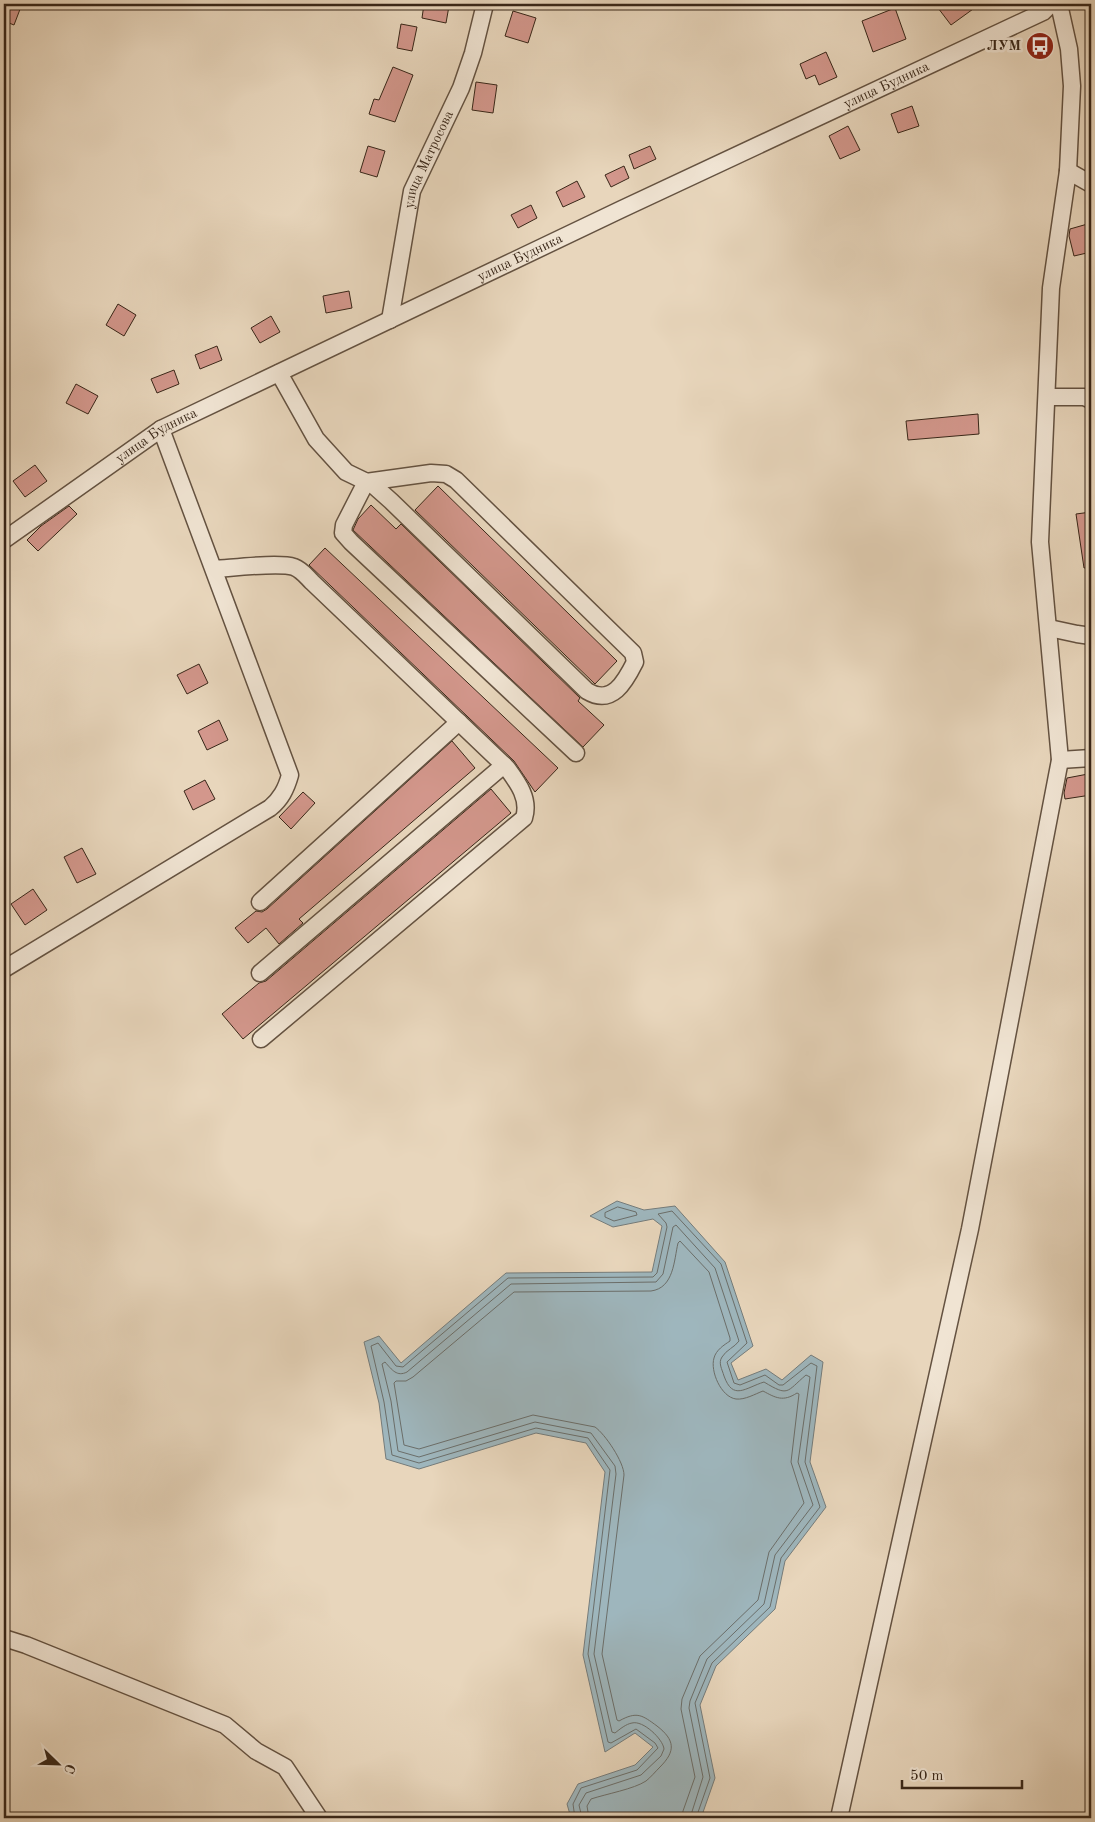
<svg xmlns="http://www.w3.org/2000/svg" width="1095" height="1822" viewBox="0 0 1095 1822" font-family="'Old Standard TT',serif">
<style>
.water{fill:#9eb6bd;stroke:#757c7b}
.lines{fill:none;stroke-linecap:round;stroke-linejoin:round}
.shore{stroke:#6b6e6a;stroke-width:1}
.building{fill:#d3978c;stroke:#382618}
.minor-casing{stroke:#645241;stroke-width:19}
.minor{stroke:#f0e4d3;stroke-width:16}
.labels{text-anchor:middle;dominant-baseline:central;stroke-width:5;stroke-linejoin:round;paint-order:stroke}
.poi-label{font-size:14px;font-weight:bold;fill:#382618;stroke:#f0e4d3;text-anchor:end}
.street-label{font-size:14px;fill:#382618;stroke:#f0e4d3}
</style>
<rect width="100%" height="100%" fill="#e8d6bc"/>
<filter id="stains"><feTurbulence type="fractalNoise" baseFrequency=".004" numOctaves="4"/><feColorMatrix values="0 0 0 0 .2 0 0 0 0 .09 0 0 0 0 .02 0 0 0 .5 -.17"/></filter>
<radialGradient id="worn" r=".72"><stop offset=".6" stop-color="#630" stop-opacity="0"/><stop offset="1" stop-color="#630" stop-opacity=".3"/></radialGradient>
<path class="water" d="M617,1201l27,9 31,-4 50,56 28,84 -22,17 7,17 28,-11 16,11 29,-25 12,7 -13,100 16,45 -41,54 -10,48 -59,57 -16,39 15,73 -14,40h-130l-4,-14 11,-20 57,-19 18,-18 -18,-14 -30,19 -22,-97 22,-183 -19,-29 -50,-10 -117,36 -33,-10 -7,-56 -15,-61 15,-6 22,27 105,-90 146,-1 10,-46 -9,-7 -40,8 -23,-11z"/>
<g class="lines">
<g class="shore">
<path d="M618,1207l18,5 1,3 -23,6 -9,-4v-4z"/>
<path d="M575,1818l-2,-14 8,-16 56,-18 21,-22 -3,-5 -19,-14 -25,14 -3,-1 -20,-88 22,-184 -22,-32 -52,-10 -117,35 -27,-8 -8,-53 -13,-56 7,-3 18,23 7,1 105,-89 145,-1 4,-4 10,-46 -1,-4 -8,-9 14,-3 49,53 26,79 -20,19 7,21 6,2 25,-10 14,10h4l28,-22 6,3 -12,96 15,45 -39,51 -11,49 -58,56 -17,40 15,75 -14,40"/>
<path d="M582,1818l-3,-13 7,-12 55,-18 20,-19 3,-7c-1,-10 -21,-29 -32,-26 -6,1 -12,6 -17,10l-3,-1 -18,-78 22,-180 -1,-8 -24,-33 -56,-11 -116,35 -21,-6 -7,-50 -9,-37 3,-2c7,8 12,15 22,10l104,-88 145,-2 7,-8 10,-47 3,-2 39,43 24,73c-4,6 -13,9 -17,16 -4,6 0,12 2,19 9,25 21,12 40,6 25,15 22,10 42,-7l4,2 -12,85 15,43 -38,50 -11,49 -57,55 -17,42 -1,7 14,69 -13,41"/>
<path d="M589,1818l-2,-12 4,-7c15,-5 43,-10 55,-18 5,-4 9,-9 14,-14 16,-16 15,-27 -3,-41 -15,-11 -20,-15 -38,-5l-2,-1 -15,-66 22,-179c0,-13 -19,-41 -29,-48l-62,-12 -114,34 -15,-4 -10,-62 2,-2h10l7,-4 101,-85 137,-1c23,-3 23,-31 27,-48l2,-2 29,31 21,66v3c-6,4 -14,9 -16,17 -4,13 7,39 22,41 9,1 19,-5 27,-8 13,7 20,11 34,2l2,1 -8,68 13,41 -35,49 -11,48 -58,56 -18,43 -1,10 14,68 -12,34 -1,7"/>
</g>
</g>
<g class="building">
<path d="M4,4h18l-8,21 -10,-4z"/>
<path d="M424,4l25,2 -3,17 -24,-5z"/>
<path d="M935,4h45l-29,21z"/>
<path d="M895,8l11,31 -33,13 -11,-31z"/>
<path d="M513,11l23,7 -8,25 -23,-7z"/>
<path d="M401,24l16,3 -5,24 -15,-3z"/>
<path d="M826,52l11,25 -18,8 -4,-10 -9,4 -6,-15z"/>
<path d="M393,67l20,8 -18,47 -26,-8 5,-15 5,1z"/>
<path d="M476,82l21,3 -4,28 -21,-3z"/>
<path d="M912,106l7,20 -21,7 -7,-19z"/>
<path d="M848,126l12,24 -20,9 -11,-23z"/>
<path d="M368,146l17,5 -8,26 -17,-5z"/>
<path d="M650,146l6,13 -22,10 -5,-14z"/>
<path d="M624,166l5,12 -18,9 -6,-12z"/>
<path d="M577,181l8,16 -22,10 -7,-15z"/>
<path d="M531,205l6,13 -19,10 -7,-13z"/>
<path d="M1091,223v29l-17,4 -5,-20 1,-7z"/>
<path d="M349,291l3,17 -26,5 -3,-17z"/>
<path d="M118,304l18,11 -12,21 -18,-11z"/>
<path d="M271,316l9,16 -20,11 -9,-15z"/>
<path d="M217,346l5,14 -22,9 -5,-14z"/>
<path d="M174,370l5,14 -22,9 -6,-14z"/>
<path d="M76,384l22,12 -10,18 -22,-11z"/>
<path d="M978,414l1,20 -71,6 -2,-19z"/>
<path d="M35,465l12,16 -22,16 -12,-16z"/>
<path d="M438,486l179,175 -22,23 -180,-174z"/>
<path d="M371,505l25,24 5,-5 179,174 -2,3 26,24 -21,22 -230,-217 5,-11z"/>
<path d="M69,506l8,8 -39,37 -11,-11 14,-14z"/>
<path d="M1091,512v55l-7,1 -8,-54z"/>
<path d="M325,548l233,220 -23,24 -21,-31 -205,-196z"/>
<path d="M199,664l9,19 -21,11 -10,-19z"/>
<path d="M219,720l9,20 -21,10 -9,-19z"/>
<path d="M452,741l23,27 -176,151 4,4 -24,21 -13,-16 -18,15 -13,-15 21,-17 6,1 5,-3z"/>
<path d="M1088,774l3,21 -26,4 -1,-6 3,-15z"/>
<path d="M205,780l10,19 -22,11 -9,-19z"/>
<path d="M491,789l20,24 -268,226 -21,-25 37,-31 7,-2z"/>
<path d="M303,792l12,11 -24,26 -12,-12z"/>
<path d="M82,848l14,26 -19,9 -13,-26z"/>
<path d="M33,889l14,21 -22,15 -14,-21z"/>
</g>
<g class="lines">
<defs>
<g id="minor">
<path d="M1068,171l23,13"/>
<path id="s1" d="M390,320l22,-129 49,-103 12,-35 12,-49"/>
<path d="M279,373l37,66 30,33 27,13 18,16 196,190c25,15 38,-9 48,-29l-2,-9 -177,-173 -10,-6 -15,-1 -65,9 -22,43 -1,8 8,9 225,211"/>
<path d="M1047,397h37l7,3"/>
<path id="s2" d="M4,540l157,-111 461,-220 421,-197 8,-8"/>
<path d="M214,569c18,-1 65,-7 80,-2 8,3 12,9 18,15l195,186c11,15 23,31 17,50l-263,221"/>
<path d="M1049,628l28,6 14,2"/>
<path d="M1060,760l31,-2"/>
<path d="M260,902l199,-180"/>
<path d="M4,969l266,-161c11,-9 16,-19 20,-33l-129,-346"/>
<path d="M260,973l244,-208"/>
<path d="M4,1638l22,7 199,80 31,26 29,16 34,51"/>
<path d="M839,1818l131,-589 90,-469 -20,-218 11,-254 17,-117 4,-85 -3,-37 -10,-45"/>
</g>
</defs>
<use href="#minor" class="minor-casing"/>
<use href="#minor" class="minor"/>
</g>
<defs>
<symbol id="bus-disc" viewBox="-11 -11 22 22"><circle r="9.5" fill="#8f2418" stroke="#f0e4d3"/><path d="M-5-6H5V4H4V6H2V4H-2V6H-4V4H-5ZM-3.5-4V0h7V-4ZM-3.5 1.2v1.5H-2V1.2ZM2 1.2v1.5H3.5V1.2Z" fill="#fff"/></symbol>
</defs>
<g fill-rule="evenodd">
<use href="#bus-disc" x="1024" y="30" width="32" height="32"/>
</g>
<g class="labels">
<g class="poi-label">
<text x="1021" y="46">ЛУМ</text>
</g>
<g class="street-label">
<text stroke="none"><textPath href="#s2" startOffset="995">улица Будника</textPath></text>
<text stroke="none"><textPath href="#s1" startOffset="166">улица Матросова</textPath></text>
<text stroke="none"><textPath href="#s2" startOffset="590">улица Будника</textPath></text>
<text stroke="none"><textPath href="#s2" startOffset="185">улица Будника</textPath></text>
</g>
</g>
<rect width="1095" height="1822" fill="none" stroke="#e8d6bc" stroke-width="20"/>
<rect x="5" y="5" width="1085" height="1812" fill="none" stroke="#382618" stroke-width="2.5"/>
<rect x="10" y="10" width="1075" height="1802" fill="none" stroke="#382618"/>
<g transform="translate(58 1764) rotate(113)" stroke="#f0e4d3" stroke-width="4" paint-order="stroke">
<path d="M0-4L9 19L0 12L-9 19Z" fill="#382618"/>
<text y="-8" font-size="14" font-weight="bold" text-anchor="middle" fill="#382618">С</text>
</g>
<path d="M902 1780v8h120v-8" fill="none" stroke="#382618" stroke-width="2.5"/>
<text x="910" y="1780" font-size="15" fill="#382618" stroke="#f0e4d3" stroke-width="4" paint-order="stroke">50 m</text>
<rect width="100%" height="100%" filter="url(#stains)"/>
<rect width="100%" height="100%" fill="url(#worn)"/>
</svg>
